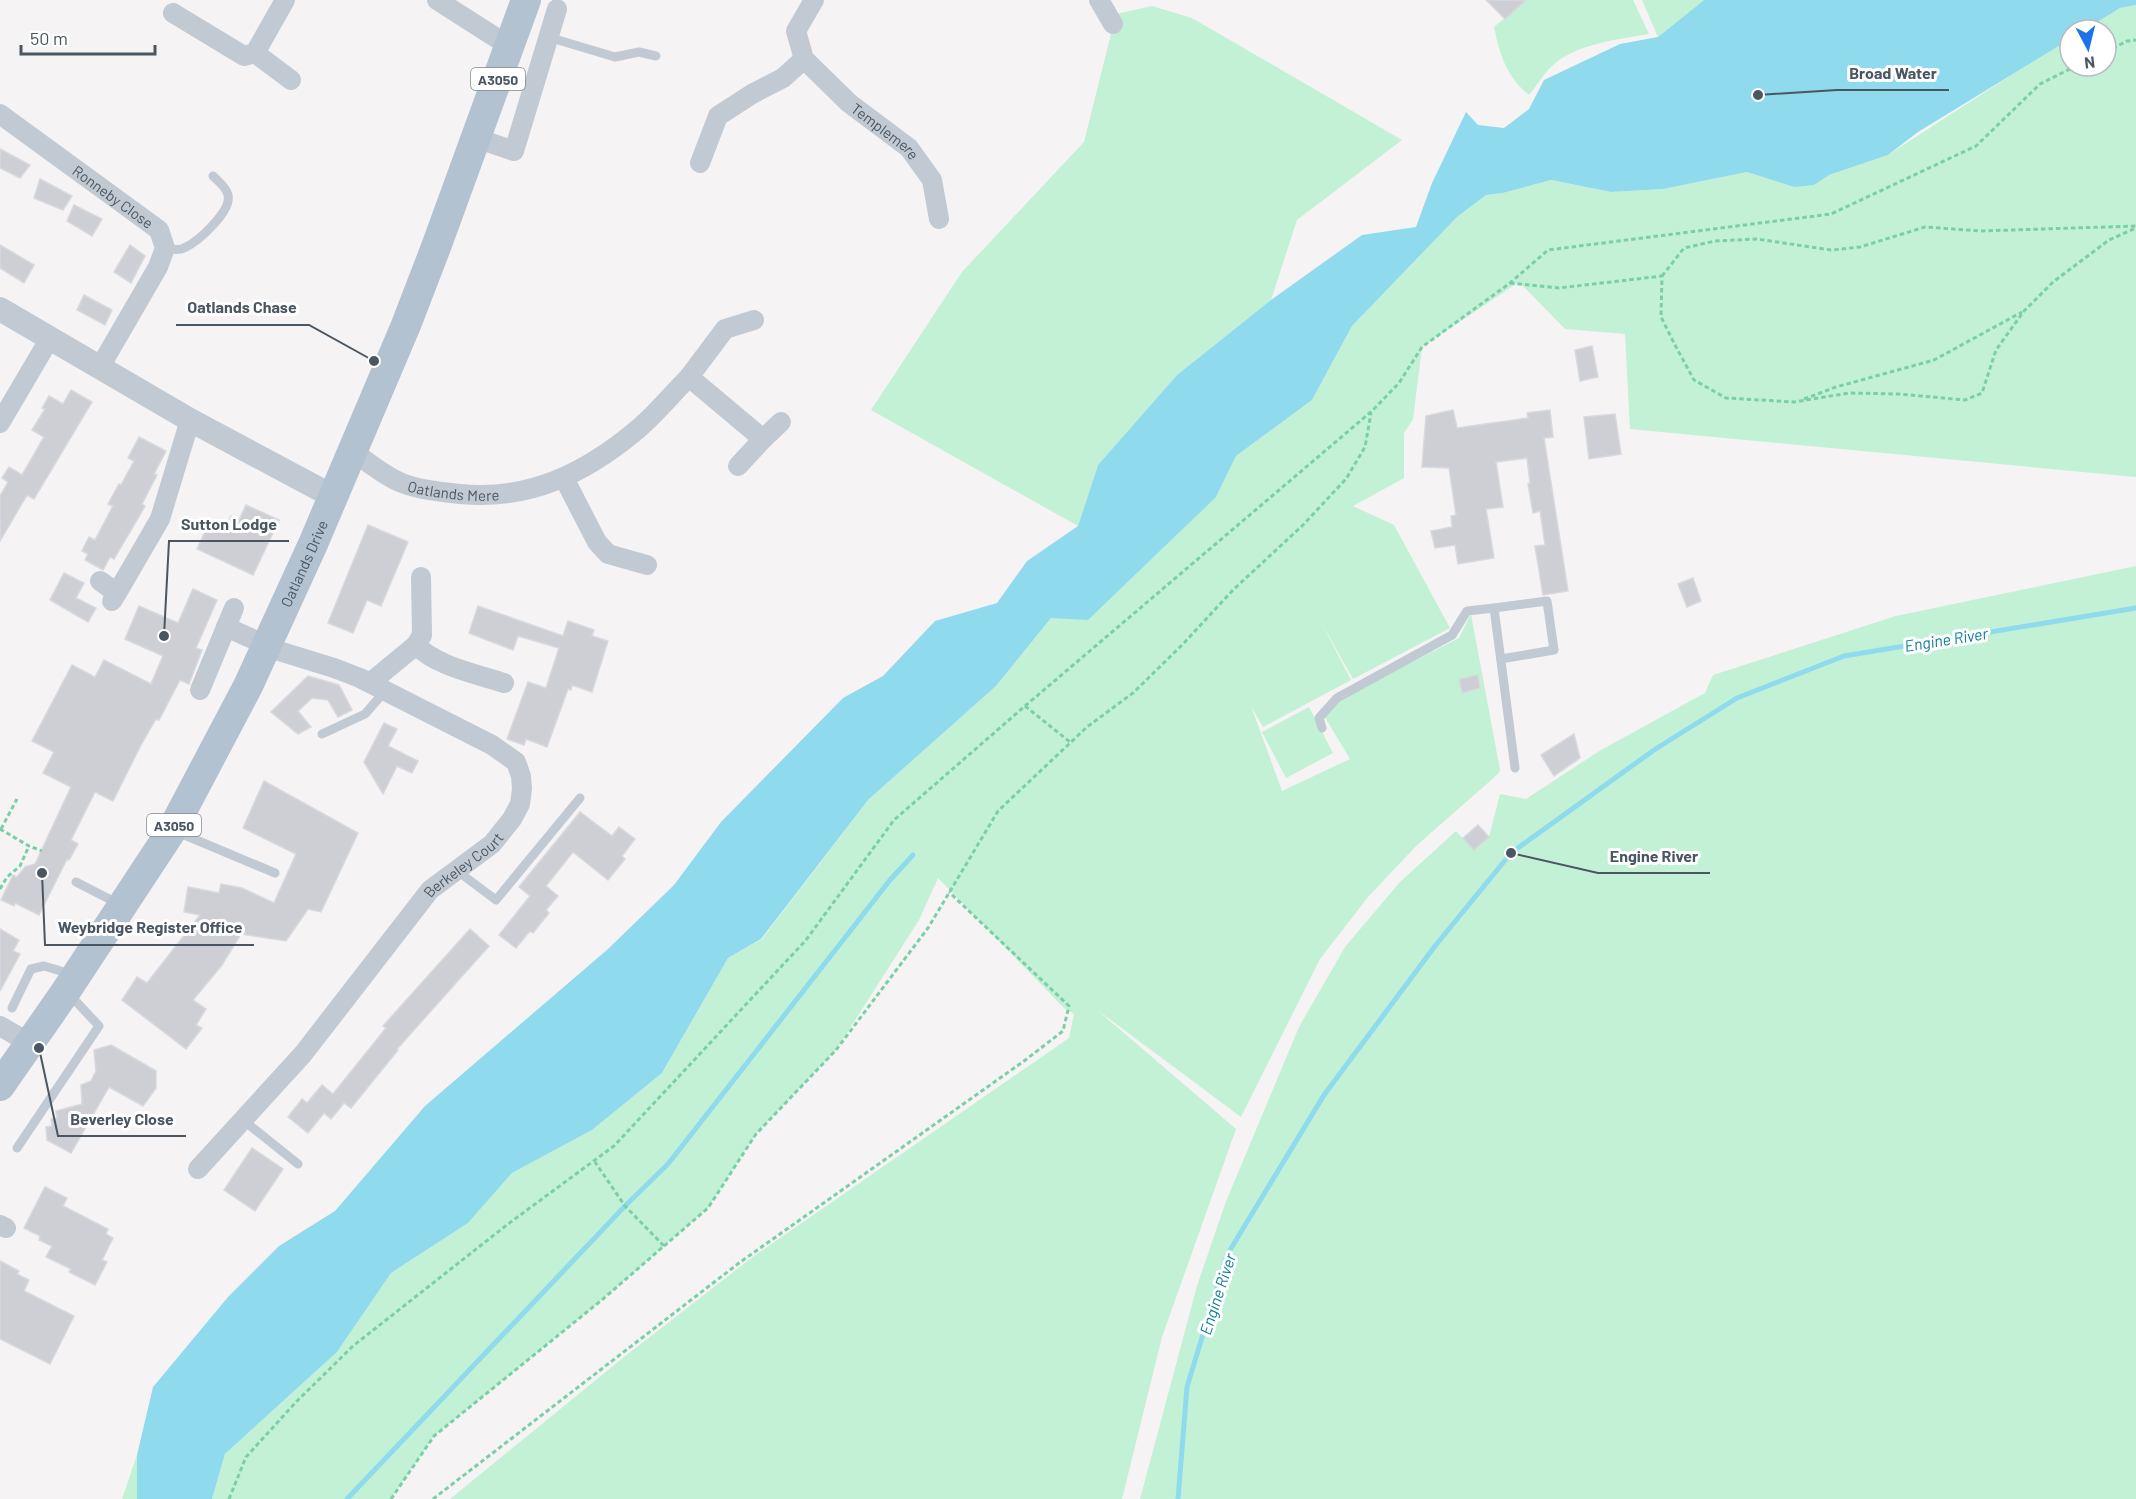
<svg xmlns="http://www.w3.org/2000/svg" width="2136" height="1499" viewBox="0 0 2136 1499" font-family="Barlow,sans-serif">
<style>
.green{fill:#c3f1d5}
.water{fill:#90daee}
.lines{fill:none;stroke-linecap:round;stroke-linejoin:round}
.stream{stroke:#90daee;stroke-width:5}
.building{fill:#cdcfd5;stroke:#d7d9de;stroke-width:1.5}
.path{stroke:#7ad0a6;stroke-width:3;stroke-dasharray:4.5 3;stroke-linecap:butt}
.service{stroke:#c1cad2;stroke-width:9}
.minor{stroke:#c1cad2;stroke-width:20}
.tertiary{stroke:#c1cad2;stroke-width:24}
.primary{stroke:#b3c2d1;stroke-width:30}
.labels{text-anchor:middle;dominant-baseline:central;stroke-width:6;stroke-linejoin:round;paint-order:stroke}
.shield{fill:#fff;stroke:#808990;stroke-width:1.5}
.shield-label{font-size:14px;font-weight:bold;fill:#4a5661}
.street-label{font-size:15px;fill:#4a5661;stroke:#fff}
.water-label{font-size:16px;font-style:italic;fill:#0c7c9b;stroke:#fff}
.leader{fill:none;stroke:#4a5661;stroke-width:2}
.callout-dot{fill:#4a5661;stroke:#fff;stroke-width:2}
.callout-label{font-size:16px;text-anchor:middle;font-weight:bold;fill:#4a5661;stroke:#fff;stroke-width:6;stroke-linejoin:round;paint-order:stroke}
</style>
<rect width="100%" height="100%" fill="#f5f3f3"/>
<g class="green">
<path d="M1526,0h107l16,34c-30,5 -74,10 -97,32 -9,8 -15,20 -23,29 -23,-19 -29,-40 -35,-68z"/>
<path d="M1642,0h62l-46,37z"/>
<path d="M2136,5v472l-506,-48 -5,-95 -60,-5 -46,-47 -97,65 -9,72 -9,14v45l-51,28 41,19 56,103 -97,51 -32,-57 30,58 -88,47 -12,-21 31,85 68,-32 -30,-50 139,-71 12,-24 29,156 -2,4 -82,72 -48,51 -48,62 -79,158 -145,-108 140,120 -74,208 -40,162h-672l174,-142 130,-101 315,-218 5,-24 -10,-6 -126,-130 -19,42 -83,130 -80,84 -48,74 -105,91 -169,137 -43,63h-179l13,-45 112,-102 54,-79 77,-50 44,-50 80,-43 70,-57 66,-115 34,-19 106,-139 128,-114 55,-68 165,-121 20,-41 76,-56 40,-74 105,-109 29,-22 17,-2 48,-13 60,12 52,-3 84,-17 47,15 94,-32 182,-118v29h36v-36h-24l38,-22z"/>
<path d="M1152,6l40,12 210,122 -105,80 -26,80 -94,75 -79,90 -20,61 -207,-116 91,-138 122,-130 32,-128z"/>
<path d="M2136,566v933h-996l57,-213 28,-82 74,-177 46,-80 55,-65 56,-51 18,19 15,-13 11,-43 26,5 75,-49 104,-57 8,-18 183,-59z"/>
<path d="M1309,707l24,46 -47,25 -24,-46z"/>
<path d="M137,1455v44h-15z"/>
</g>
<path class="water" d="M1704,0h432v5l-16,3 -36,22h-14v9l-152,93 -30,23 -59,20 -15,10 -20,2 -47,-15 -84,17 -52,3 -60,-12 -48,13 -17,2 -29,22 -105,109 -40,74 -76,56 -20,41 -128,123 -37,-2 -55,68 -128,114 -107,139 -33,19 -66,115 -70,57 -80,43 -44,50 -77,50 -54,79 -112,102 -13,45h-75v-44l16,-68 75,-90 51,-51 56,-35 90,-105 183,-157 66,-64 47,-63 122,-124 40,-22 52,-55 62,-18 30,-42 51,-35 20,-61 79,-90 94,-75 91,-65 54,-8 16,-44 34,-71 12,13 26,3 25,-19 15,-29 76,-36 38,-7z"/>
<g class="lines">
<g class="stream">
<path d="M347,1499l278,-293 43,-42 222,-284 23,-25"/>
<path d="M1178,1499l9,-112 40,-132 97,-160 111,-149 76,-93 143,-103 83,-52 107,-42 292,-48"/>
</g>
</g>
<g class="building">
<path d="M1486,0h40l-21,19z"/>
<path d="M0,149l30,16 -10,13 -20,-10z"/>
<path d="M40,179l32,17 -9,14 -29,-12z"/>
<path d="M74,205l28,14 -10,17 -25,-15z"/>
<path d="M0,245l34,20 -10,18 -24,-15z"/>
<path d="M130,245l15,11 -14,27 -17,-11z"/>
<path d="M84,295l28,15 -7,15 -28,-15z"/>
<path d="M1592,346l6,31 -18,4 -5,-31z"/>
<path d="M71,390l21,12 -58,97 -7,-4 -27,46v-45l8,-14 -6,-4 7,-11 13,8 22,-38 -12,-7 13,-21 -3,-1 7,-12 14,8z"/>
<path d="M1453,410l4,18 71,-10 -1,-5 23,-3 3,27 -9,1 24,153 -25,4 -8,-49 10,-1 -5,-34 -7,2 -5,-29 2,-1 -3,-25 -31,4 7,45 -17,2 8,49 -36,6 -3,-19 -20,3 -4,-17 21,-4 -1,-11 5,-1 -7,-47 -27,-1 4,-51z"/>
<path d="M1615,414l6,40 -32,5 -5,-42z"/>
<path d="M139,437l27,14 -12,23 3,1 -15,29 3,2 -5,9 -26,44 -4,-2 -7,13 -18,-10 3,-6 -6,-3 7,-14 6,3 18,-34 -5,-2 11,-20 2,1 13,-24 -6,-3z"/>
<path d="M246,505l33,15 -26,55 -56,-26 12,-26 16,7 6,-14 8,4z"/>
<path d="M368,525l40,17 -27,64 -14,-6 -14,33 -25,-10z"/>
<path d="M64,573l20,10 -8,15 20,10 -8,14 -38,-22z"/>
<path d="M1693,578l8,23 -14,6 -9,-23z"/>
<path d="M193,589l24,11 -21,48 6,2 -13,34 -9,-4 -21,40 -3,-1 -14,24 -29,58 -18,-9 -24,48 7,4 -9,16 -2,-1 -28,56 -24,-12 -1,3 -13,-6 12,-25 4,2 8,-10 10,-3 36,-77 -28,-14 11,-21 -22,-11 40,-76 23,12 9,-17 47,24 12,-28 -38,-17 14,-33 39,17z"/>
<path d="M478,606l85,30 5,-15 26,9 -2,6 16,5 -16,51 -20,-7 -1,5 -3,-1 -21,58 -21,-8 -2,6 -17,-6 21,-57 18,6 13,-40 -41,-12 -5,14 -44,-17z"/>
<path d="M1478,675l2,13 -18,5 -3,-14z"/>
<path d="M308,676l31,9 13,25 -14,7 -10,-17 -16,-2 -14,13 13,16 -13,7 -27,-22z"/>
<path d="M384,723l13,6 -9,17 30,15 -6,12 -15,-7 -14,28 -19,-32z"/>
<path d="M1574,734l6,24 -26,18 -13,-21z"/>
<path d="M264,781l94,52 -37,79 -13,-3 -22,32 -45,-7 -19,31 -29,35 13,9 -10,16 6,3 -16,21 -64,-49 15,-23 10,6 53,-68 -16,-3 4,-25 31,6 2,-9 21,4 32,15 22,-49 -53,-26z"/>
<path d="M580,812l32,24 7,-9 16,12 -13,17 3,3 -17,21 -35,-28 -27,34 12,10 -12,14 3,3 -16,20 -3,-2 -14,17 -17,-13 31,-39 -11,-9z"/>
<path d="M1478,825l11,12 -15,13 -11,-12z"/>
<path d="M0,929l19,11 -6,11 7,3 -20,37z"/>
<path d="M470,929l19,17 -92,103 1,1 -47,58 -7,-5 -13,16 -7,-6 -16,20 -20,-16 14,-18 5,4 15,-18 11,9 53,-66 -3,-2z"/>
<path d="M111,1045l45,26v17l-13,18 -34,-19 -38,66 -24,-13 -1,-13 6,-1 -1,-7 6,-1 -1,-7 26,-7 -1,-19 10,-4 5,-10 -2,-21z"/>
<path d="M252,1148l31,21 -28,42 -31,-21z"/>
<path d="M45,1187l22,11 -4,8 45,23 -2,5 7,4 -11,22 5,2 -12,23 -26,-13 2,-3 -25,-12 6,-11 -13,-6 1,-4 -16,-8z"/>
<path d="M0,1261l19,10 -2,3 12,6 -5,11 50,25 -24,48 -50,-25z"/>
</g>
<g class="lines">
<g class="path">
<path d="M2106,52l21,-11 9,-1"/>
<path d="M1662,276l22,-28 31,-7 42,-2 74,11 29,-3 65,-20 56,4 155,-5"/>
<path d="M1510,283l49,5 103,-12 -1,41 14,28 19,35 32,18 68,4 55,-9 50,1 66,6 17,-7 14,-43 28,-39 29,-29 56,-42 27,-12"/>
<path d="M1804,399l32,-12 98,-27 88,-48"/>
<path d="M1025,706l45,36"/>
<path d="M0,829l29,17 13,5"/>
<path d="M1,829l16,-30"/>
<path d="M0,889l7,-12 13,-11 9,-20"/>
<path d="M664,1246l44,-38 48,-74 80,-84 92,-122 70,-117 89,-84 46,-34 49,-48 51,-55 70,-65 43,-46 19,-32 6,-34"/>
<path d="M229,1499l17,-42 50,-55 57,-56 155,-122 106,-78 192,-206 88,-120 131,-114 347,-295 27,-28 23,-36 88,-64 38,-33 283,-36 145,-68 64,-62 36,-18"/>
<path d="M391,1499l43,-63 169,-137 61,-53 -39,-40 -30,-44"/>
<path d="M433,1499l306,-236 285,-202 39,-30 6,-25 -120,-114"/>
</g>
<g class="service">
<path d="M548,37l67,20 24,-5 17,4"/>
<path d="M165,248c6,1 13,3 19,0 14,-6 48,-37 44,-53 -1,-7 -10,-14 -15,-19"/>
<path d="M1494,608l53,-7 7,49 -53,9"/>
<path d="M1322,728l-3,-10 18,-20 115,-63 15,-24 27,-3 21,160"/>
<path d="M322,734l43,-20 20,-23"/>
<path d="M175,831l100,42"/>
<path d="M456,870l40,30 84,-102"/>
<path d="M76,882l43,22"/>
<path d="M12,1008l19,-39 13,-3 27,8"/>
<path d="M243,1120l55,44"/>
<path d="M17,1148l82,-122 -29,-31"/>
</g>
<g class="minor">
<path d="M437,0l61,39 12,5"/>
<path id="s1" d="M814,0l-18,31 8,28 45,44 60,45 23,32 7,39"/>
<path d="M1099,0l14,24"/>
<path d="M173,13l71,43 11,-3 30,-53"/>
<path d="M255,53l36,27"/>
<path id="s2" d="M0,114l159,116 6,18 -7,19 -58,100"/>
<path d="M476,138l38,13 43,-142"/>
<path d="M700,163l18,-47 34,-22 31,-16 21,-19"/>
<path d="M689,377l36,-48 29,-9"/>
<path d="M0,423l50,-85"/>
<path id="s3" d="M352,451c15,10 32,25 50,32 18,7 39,9 58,11 69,7 126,-21 178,-65 18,-15 34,-35 51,-52l74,62 18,-17"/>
<path d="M738,466l25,-27"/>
<path d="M564,478l33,64 11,12 39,11"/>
<path d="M100,581l17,12 -5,8"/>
<path d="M117,593l43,-74 30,-99"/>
<path d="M416,645c20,21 61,29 88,38"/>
<path d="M370,683l46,-38 6,-10 -1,-58"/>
<path d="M200,690l34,-82"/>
<path d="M0,1026l29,17"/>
<path id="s4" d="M198,1169l105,-115 127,-164 62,-46 20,-25 8,-15 2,-15 -1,-13 -5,-14 -24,-17 -132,-67 -26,-10 -55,-17 -53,-24"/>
<path d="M0,1225l6,3"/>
</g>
<path class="tertiary" d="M0,309l190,111 142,76"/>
<path class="primary" id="s5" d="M0,1086l66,-95 106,-161 76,-144 65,-142 93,-219 30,-78 90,-247"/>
</g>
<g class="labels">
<g class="shield">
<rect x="471" y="68" width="54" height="22" rx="4.5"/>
<rect x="147" y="814" width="54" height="22" rx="4.5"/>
</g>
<g class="shield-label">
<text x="498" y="79">A3050</text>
<text x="174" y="825">A3050</text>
</g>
<g class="street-label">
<text stroke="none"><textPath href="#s1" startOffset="174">Templemere</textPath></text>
<text stroke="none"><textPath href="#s2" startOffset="140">Ronneby Close</textPath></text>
<text stroke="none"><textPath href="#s3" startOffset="112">Oatlands Mere</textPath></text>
<text stroke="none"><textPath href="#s5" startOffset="606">Oatlands Drive</textPath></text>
<text stroke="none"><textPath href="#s4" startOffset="405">Berkeley Court</textPath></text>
</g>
<g class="water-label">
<text transform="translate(1946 639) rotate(-9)">Engine River</text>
<text transform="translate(1217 1294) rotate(-72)">Engine River</text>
</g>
</g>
<path class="leader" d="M1758 95L1837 90H1949M374 361L309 325H176M164 636L169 541H289M1511 853L1598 873H1710M42 873L45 945H254M39 1048L58 1136H186"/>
<g class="callout-dot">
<circle cx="1758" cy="95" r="6"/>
<circle cx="374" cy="361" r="6"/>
<circle cx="164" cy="636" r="6"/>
<circle cx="1511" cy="853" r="6"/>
<circle cx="42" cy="873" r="6"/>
<circle cx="39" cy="1048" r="6"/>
</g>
<g class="callout-label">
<text x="1893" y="79">Broad Water</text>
<text x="242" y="313">Oatlands Chase</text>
<text x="229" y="530">Sutton Lodge</text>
<text x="1654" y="862">Engine River</text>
<text x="150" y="933">Weybridge Register Office</text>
<text x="122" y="1125">Beverley Close</text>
</g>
<g transform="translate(2088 48) rotate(173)"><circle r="28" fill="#ffffff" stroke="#b7bbc0" stroke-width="1.5"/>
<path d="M0-4.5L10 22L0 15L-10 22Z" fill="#1a73e8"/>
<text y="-9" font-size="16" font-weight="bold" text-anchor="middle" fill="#4a5661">N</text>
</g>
<path d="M21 45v9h134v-9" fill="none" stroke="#4a5661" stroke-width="3"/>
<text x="30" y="45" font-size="18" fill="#4a5661" stroke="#ffffff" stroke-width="4.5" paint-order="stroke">50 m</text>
</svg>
